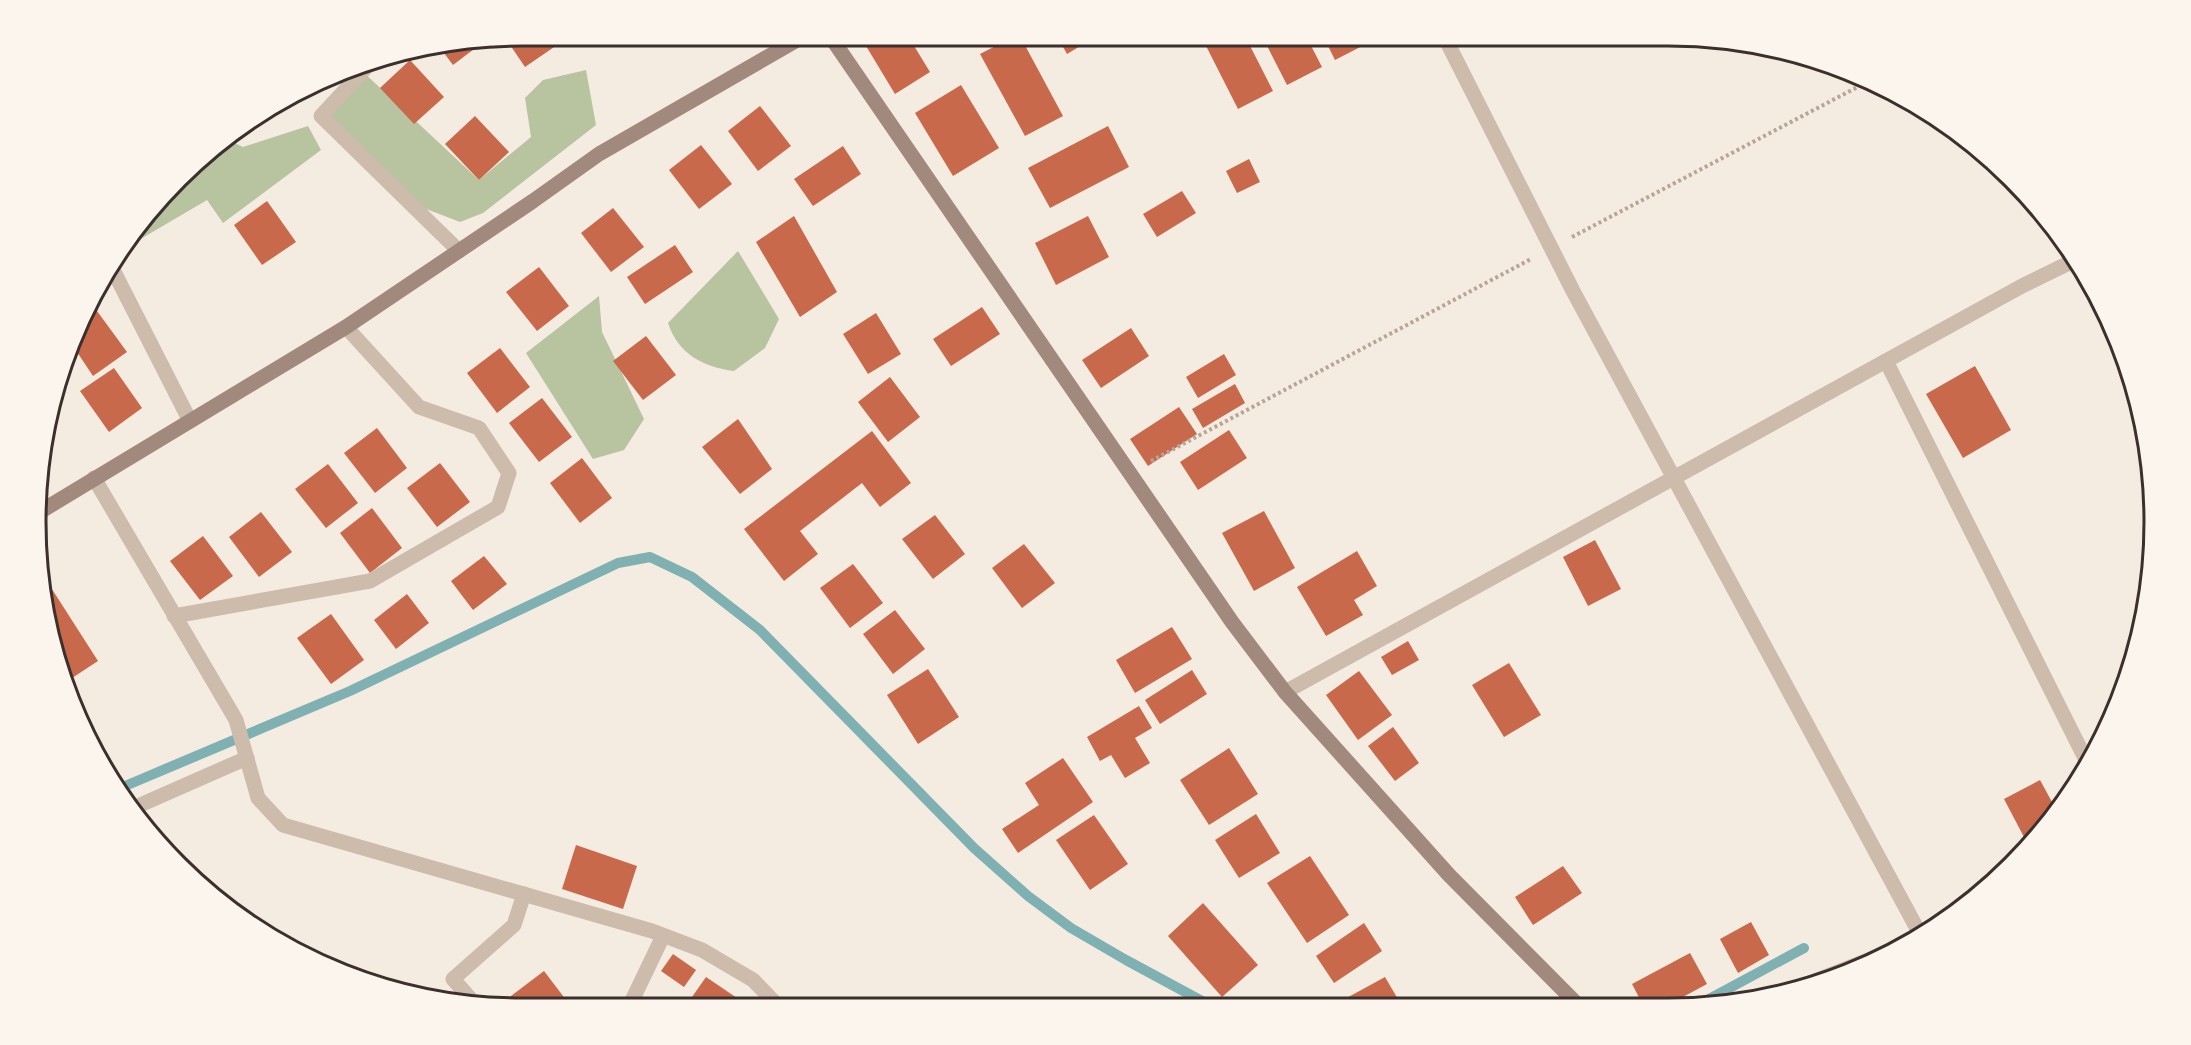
<svg xmlns="http://www.w3.org/2000/svg" width="2191" height="1045" viewBox="0 0 2191 1045" font-family="Montserrat,sans-serif">
<style>
.green{fill:#b8c4a0}
.lines{fill:none;stroke-linecap:round;stroke-linejoin:round}
.stream{stroke:#7fb0b2;stroke-width:10}
.building{fill:#c8694b}
.path{stroke:#b9a596;stroke-width:4;stroke-dasharray:3 3;stroke-linecap:butt}
.street{stroke:#cdbbac;stroke-width:15}
.secondary{stroke:#a18a7d;stroke-width:15}
.rim{fill:none;stroke:#3b302b;stroke-width:3}
</style>
<rect width="100%" height="100%" fill="#f4ebe1"/>
<g class="green">
<path d="M586,70l10,55 -113,88 -23,9 -52,-20 -87,-86 41,-45 117,109 52,-43 -6,-39 18,-18z"/>
<path d="M308,126l13,24 -98,73 -16,-23 -85,50 35,-48 67,-64 19,9z"/>
<path d="M738,251l41,68 -14,29 -31,23c-31,-4 -56,-17 -66,-48z"/>
<path d="M599,296l3,36 42,87 -20,31 -31,9 -67,-106z"/>
</g>
<g class="lines">
<g class="stream">
<path d="M118,789l232,-98 268,-128 32,-6 42,20 68,53 214,218 54,48 43,32 55,32 87,47"/>
<path d="M1698,1005l106,-57"/>
</g>
</g>
<g class="building">
<path d="M522,36h33l5,7 -35,24 -19,-28z"/>
<path d="M871,36h37l22,36 -35,22 -32,-53z"/>
<path d="M959,36h23l-18,10z"/>
<path d="M1015,36h5l43,80 -38,20 -45,-82z"/>
<path d="M1057,36h40l-30,18z"/>
<path d="M1201,36h44l28,55 -35,18z"/>
<path d="M1262,36h44l16,31 -35,18z"/>
<path d="M1323,36h44l3,6 -35,18z"/>
<path d="M478,43h4l-29,22 -12,-16z"/>
<path d="M410,60l34,37 -30,27 -34,-36z"/>
<path d="M961,85l38,63 -46,28 -38,-63z"/>
<path d="M760,106l31,40 -33,25 -30,-40z"/>
<path d="M475,116l34,36 -30,28 -34,-36z"/>
<path d="M1108,126l21,41 -79,41 -22,-40z"/>
<path d="M701,145l31,39 -33,25 -30,-39z"/>
<path d="M843,146l18,28 -48,32 -19,-27z"/>
<path d="M1249,159l11,23 -23,11 -11,-22z"/>
<path d="M1182,191l14,22 -39,24 -14,-23z"/>
<path d="M267,201l29,41 -34,23 -28,-40z"/>
<path d="M613,208l31,39 -33,25 -30,-39z"/>
<path d="M794,216l43,76 -37,25 -44,-75z"/>
<path d="M1088,216l21,41 -53,28 -21,-42z"/>
<path d="M675,245l18,27 -48,32 -18,-27z"/>
<path d="M539,267l30,39 -32,25 -31,-39z"/>
<path d="M982,307l18,27 -49,32 -18,-27z"/>
<path d="M97,311l30,41 -34,24 -18,-27 11,-29z"/>
<path d="M876,313l25,41 -33,20 -25,-40z"/>
<path d="M1131,328l18,28 -48,32 -19,-28z"/>
<path d="M646,336l30,39 -33,25 -30,-39z"/>
<path d="M500,348l30,39 -33,26 -30,-40z"/>
<path d="M1224,354l12,21 -38,23 -12,-21z"/>
<path d="M1975,366l36,64 -48,28 -37,-64z"/>
<path d="M114,368l28,40 -33,24 -29,-41z"/>
<path d="M890,377l30,40 -32,25 -30,-40z"/>
<path d="M1235,384l10,19 -42,25 -11,-19z"/>
<path d="M542,398l30,39 -33,25 -30,-39z"/>
<path d="M1179,407l18,27 -49,32 -18,-27z"/>
<path d="M738,419l34,50 -32,25 -38,-47z"/>
<path d="M377,428l30,40 -32,25 -31,-40z"/>
<path d="M1229,430l18,28 -49,32 -18,-28z"/>
<path d="M872,431l39,52 -31,24 -18,-24 -62,48 18,23 -34,27 -40,-52z"/>
<path d="M582,458l30,40 -32,25 -30,-40z"/>
<path d="M440,463l30,39 -33,25 -30,-39z"/>
<path d="M328,464l30,39 -32,25 -31,-39z"/>
<path d="M372,508l30,40 -32,25 -30,-40z"/>
<path d="M1264,511l31,57 -41,23 -32,-58z"/>
<path d="M261,512l31,40 -33,25 -30,-40z"/>
<path d="M935,515l30,39 -32,25 -31,-40z"/>
<path d="M203,536l30,40 -33,24 -30,-39z"/>
<path d="M1595,540l26,49 -33,17 -25,-49z"/>
<path d="M1024,544l31,39 -33,25 -30,-40z"/>
<path d="M1357,551l20,35 -23,14 9,15 -37,21 -29,-49z"/>
<path d="M484,556l23,28 -34,26 -22,-29z"/>
<path d="M853,564l30,39 -33,25 -30,-40z"/>
<path d="M41,572l57,89 -29,19 -29,-94z"/>
<path d="M407,594l22,29 -33,26 -22,-29z"/>
<path d="M895,610l30,39 -32,25 -30,-40z"/>
<path d="M331,614l33,46 -33,24 -34,-46z"/>
<path d="M1172,627l20,32 -57,34 -19,-33z"/>
<path d="M1408,641l11,19 -27,15 -11,-18z"/>
<path d="M1509,663l32,52 -37,22 -32,-52z"/>
<path d="M928,669l31,48 -41,27 -31,-49z"/>
<path d="M1192,670l15,24 -47,30 -15,-24z"/>
<path d="M1359,671l33,44 -34,25 -32,-45z"/>
<path d="M1139,706l13,22 -17,10 15,25 -25,15 -14,-23 -11,6 -13,-24z"/>
<path d="M1393,727l26,36 -24,18 -27,-35z"/>
<path d="M1229,748l29,46 -49,31 -29,-45z"/>
<path d="M1063,758l30,44 -75,51 -16,-24 37,-24 -14,-22z"/>
<path d="M2040,780l18,33 -15,17 -18,9 -21,-40z"/>
<path d="M1256,814l24,39 -41,25 -24,-38z"/>
<path d="M1094,815l34,49 -38,26 -34,-50z"/>
<path d="M576,845l61,21 -14,43 -61,-20z"/>
<path d="M1310,856l39,59 -42,28 -40,-60z"/>
<path d="M1563,866l19,27 -49,32 -18,-28z"/>
<path d="M1203,903l55,62 -36,32 -54,-61z"/>
<path d="M1751,922l18,33 -31,18 -18,-34z"/>
<path d="M1364,923l18,28 -48,32 -18,-27z"/>
<path d="M1690,953l17,31 -39,21h-25l-11,-21z"/>
<path d="M673,954l23,16 -12,17 -23,-16z"/>
<path d="M544,971l29,38 -60,-1 -6,-9z"/>
<path d="M706,977l34,23 -6,8h-25l-17,-11z"/>
<path d="M1385,977l17,29h-70z"/>
<path d="M645,997l19,8 -1,4h-23z"/>
</g>
<g class="lines">
<g class="path">
<path d="M1572,237l297,-156"/>
<path d="M1151,461l380,-202"/>
</g>
<g class="street">
<path d="M1444,36l129,255 347,643"/>
<path d="M372,61l-51,55 138,135"/>
<path d="M111,266l79,155"/>
<path d="M1886,361l201,401"/>
<path d="M94,478l142,242 22,78 25,27 369,106 50,19 51,30 27,28"/>
<path d="M174,616l196,-35 128,-74 11,-34 -30,-45 -60,-21 -73,-80"/>
<path d="M1285,692l737,-406 55,-27"/>
<path d="M131,809l116,-51"/>
<path d="M1802,986l87,-34"/>
<path d="M475,1004l-22,-25 61,-54 10,-31"/>
<path d="M628,1009l35,-73"/>
</g>
<g class="secondary">
<path d="M830,36l402,586 53,70 164,183 129,130"/>
<path d="M43,510l303,-183 187,-126 66,-47 205,-118"/>
</g>
</g>
<path d="M0 0H2191V1045H0ZM522 46H1668A476 476 0 0 1 2144 522V522A476 476 0 0 1 1668 998H522A476 476 0 0 1 46 522V522A476 476 0 0 1 522 46Z" fill="#fbf5ee" fill-rule="evenodd"/>
<path class="rim" d="M522 46H1668A476 476 0 0 1 2144 522V522A476 476 0 0 1 1668 998H522A476 476 0 0 1 46 522V522A476 476 0 0 1 522 46Z"/>
</svg>
